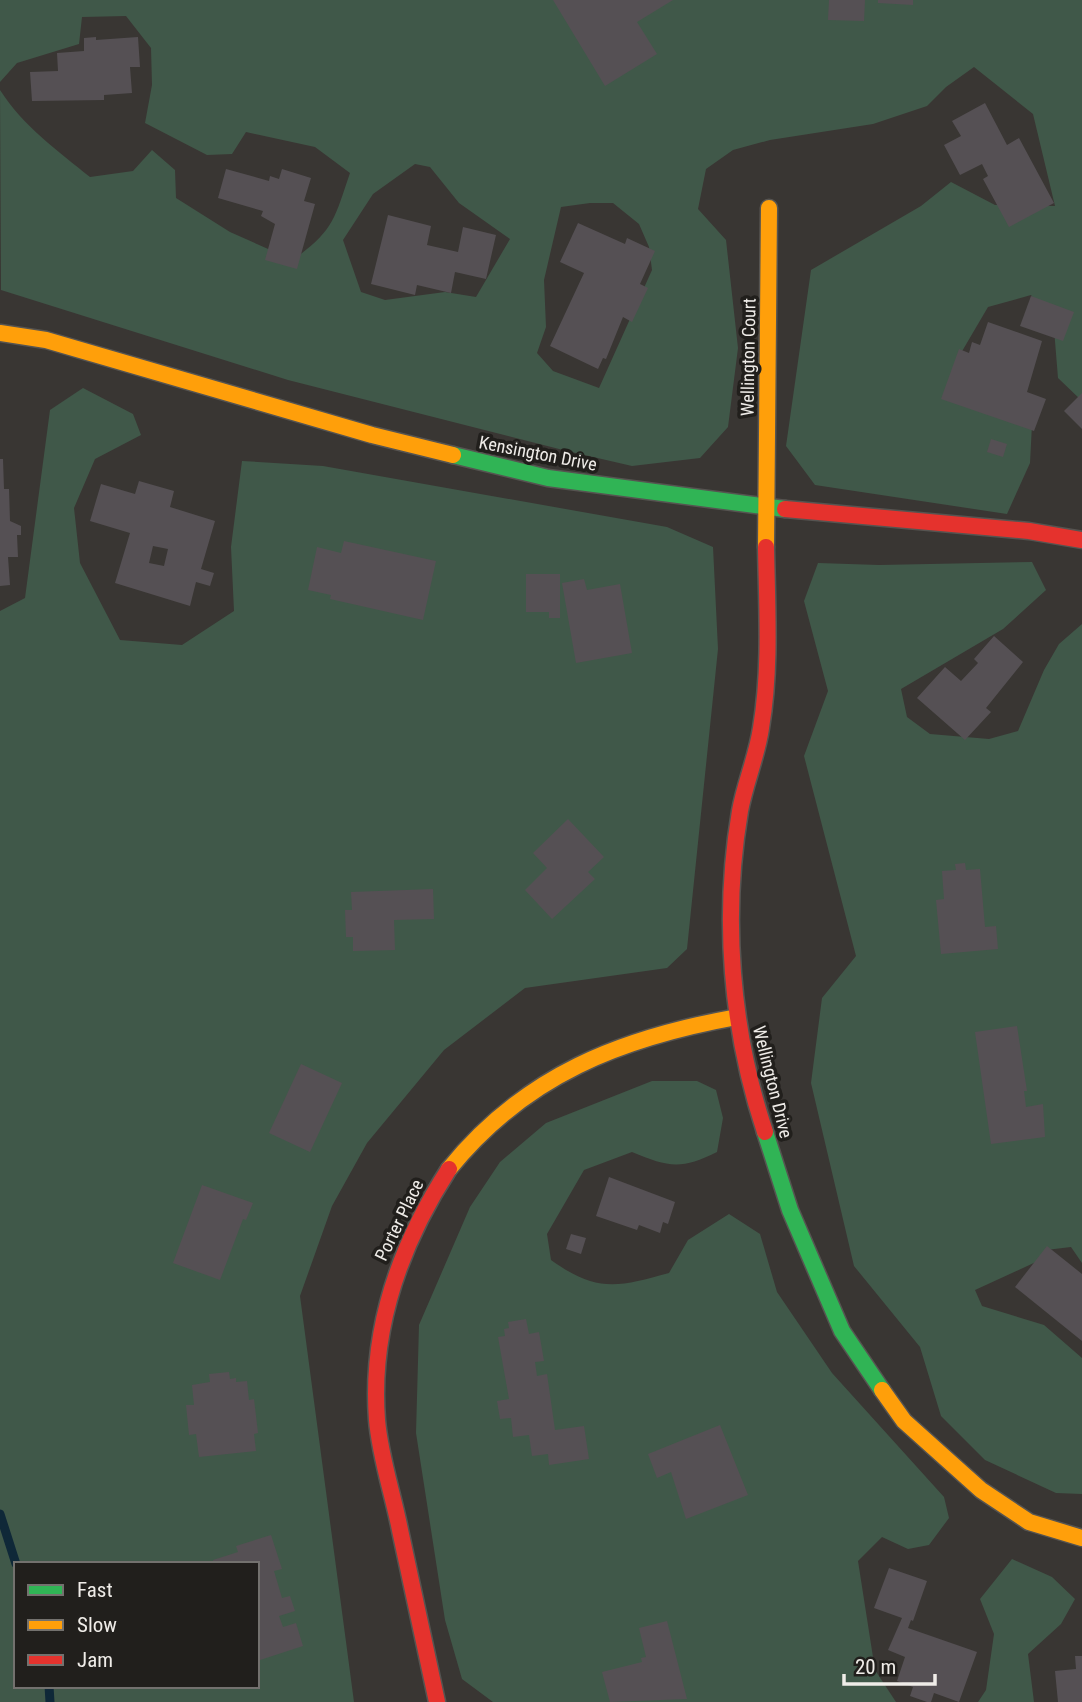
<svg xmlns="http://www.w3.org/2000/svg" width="1082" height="1702" viewBox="0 0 1082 1702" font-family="'Roboto Condensed',sans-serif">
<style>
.green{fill:#405849;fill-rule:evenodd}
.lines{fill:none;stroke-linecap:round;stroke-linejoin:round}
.stream{stroke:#0f2838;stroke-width:9}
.building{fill:#555054;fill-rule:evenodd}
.fast-casing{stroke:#565451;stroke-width:19}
.slow-casing{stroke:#565451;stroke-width:19}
.jam-casing{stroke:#565451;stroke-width:19}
.fast{stroke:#30b455;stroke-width:16}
.slow{stroke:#ff9f0a;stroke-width:16}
.jam{stroke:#e5322d;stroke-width:16}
.labels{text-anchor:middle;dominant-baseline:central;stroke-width:7;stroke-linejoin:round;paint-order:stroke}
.street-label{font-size:18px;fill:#efece8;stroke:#211f1c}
</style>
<rect width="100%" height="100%" fill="#393633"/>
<g class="green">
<path d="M0,0h1082v401l-24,-23 -4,-49 -23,-34 -43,12 -27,46 72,52 -3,58 -23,51 -192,-29 -29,-39 25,-176 110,-64 30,-24 44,23 60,1 -22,-92 -59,-47 -28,20 -19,19 -54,18 -103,16 -37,10 -27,19 -8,40 28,31 12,108 -10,79 -28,31 -68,8 -69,-16 -275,-70 -287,-90 -1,-200c23,36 58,61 90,87l43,-6 19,-21 23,20 1,28 54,34 63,28c41,-30 41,-40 57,-87l-35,-26 -69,-15 -14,22 -25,1 -62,-32 7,-38 -1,-37 -25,-32 -44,1 -3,27 -62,19 -17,19zM415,164l15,3 29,36 51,36 -34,58 -31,-5 -60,8 -24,-8 -18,-52 30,-46zM590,203h23l26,21 10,23 3,23 -53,118 -46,-17 -16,-18 9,-26 -2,-47 17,-73z"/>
<path d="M83,388l50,26 8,21 -46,24 -21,49 6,55 40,77 62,5 52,-34 -3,-64 11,-86 81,5 344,61 46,20 5,102 -31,300 -20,19 -142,20 -81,62 -77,93 -35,63 -32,90 54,406h-354v-1091l25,-13 25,-188zM16,1564h241v122h-241z"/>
<path d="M1032,562l14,28 -43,39 -102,60 6,28 23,17 59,5 29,-8 26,-61 15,-26 23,-20v639l-11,-16 -25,3 -8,11 -63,29 7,16 62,19 38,33v136l-26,-1 -71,-33 -44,-44 -21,-69 -66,-81 -43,-183 11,-85 34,-42 -52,-200 24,-65 -24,-90 14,-38 61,2z"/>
<path d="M652,1081h45l19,9 7,28 -6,34c-36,18 -49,15 -85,0l-48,18 -37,64 4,26c46,33 67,27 118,13l19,-33 41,-26 31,20 17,58 55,81 112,124 5,21 -20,27 -21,4 -26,-12 -24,24 17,109 21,32h-403l-31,-23 -17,-59 -29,-187 3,-108 51,-118 30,-45 46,-39z"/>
<path d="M1012,1559l40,18 23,22 -14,25 -33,30 6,48h-56l8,-12 8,-56 -14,-35z"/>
</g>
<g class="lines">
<g class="stream">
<path d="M0,1514l16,50"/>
<path d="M49,1686l1,16"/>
</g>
</g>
<g class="building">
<path d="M553,0h120l-36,22 20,32 -52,32z"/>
<path d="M829,0h36l-1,21 -36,-1z"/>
<path d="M878,0h35v5l-35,-2z"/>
<path d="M96,37v3l42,-3 2,30h-10l2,26 -28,2v5l-72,1 -2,-29 28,-1 -1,-18 27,-2v-13z"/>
<path d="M985,103l22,42 12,-7 35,65 -45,24 -26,-48 5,-3 -6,-12 -22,11 -16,-30 17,-9 -9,-15z"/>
<path d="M226,169l43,12 1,-5 9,3 3,-10 29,9 -7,23 11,3 -18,65 -32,-9 10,-36 -14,-8 2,-5 -45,-13z"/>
<path d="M388,215l43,11 -4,19 31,7 5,-25 33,8 -10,44 -31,-7 -4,21 -34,-8 -2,10 -44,-11z"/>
<path d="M578,223l47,21 2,-6 28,13 -15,33 8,4 -16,34 -9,-5 -17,42 -3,-1 -5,11 -48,-23 34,-73 -24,-11z"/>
<path d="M1031,296l43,16 -11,29 -43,-15z"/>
<path d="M988,322l54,19 -15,51 19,7 -12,32 -93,-32 18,-50 10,4 3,-11 8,3z"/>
<path d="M1082,393v36l-18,-18z"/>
<path d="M991,439l16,5 -4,13 -16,-5z"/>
<path d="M0,459h3l1,30h5l1,32 11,5v9h-4l1,22h-10l2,28 -10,1z"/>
<path d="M139,481l35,10 -4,16 45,14 -14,48 13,4 -4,13 -14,-4 -6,24 -75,-23 15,-50 -40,-12 11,-37 34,10zM153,546l15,3 -4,17 -15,-3z"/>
<path d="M344,541l92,20 -13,59 -93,-21 1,-4 -23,-5 9,-43 24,6z"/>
<path d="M526,574h34v44h-11v-6h-23z"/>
<path d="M584,579l3,11 33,-6 12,69 -56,10 -14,-80z"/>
<path d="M994,636l29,26 -37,46 5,4 -26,28 -48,-42 28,-31 16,14 17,-18 -4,-4z"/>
<path d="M568,819l36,38 -16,15 7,7 -43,40 -27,-29 22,-22 -14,-15z"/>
<path d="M965,863l1,7 14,-1 5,58 11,-1 2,23 -57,5 -5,-54 8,-1 -2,-28 14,-1 -1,-6z"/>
<path d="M433,889l1,30 -40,1 1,30 -42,1v-14h-7l-1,-27h7l-1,-18z"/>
<path d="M1017,1026l10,65h-3l2,16 17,-3 2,33 -54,7 -16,-112z"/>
<path d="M301,1064l41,19 -32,69 -41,-19z"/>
<path d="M609,1177l66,25 -7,22 -5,-2 -3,11 -21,-8 -2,5 -41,-14z"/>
<path d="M202,1185l51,18 -7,17 -3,-1 -23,61 -47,-17z"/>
<path d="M571,1234l15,4 -5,16 -15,-5z"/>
<path d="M1047,1246l35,28v67l-67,-54z"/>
<path d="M526,1319l3,15 10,-2 5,29 -9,1 2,14 10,-2 8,56 29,-4 5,33 -40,6 -1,-11 -16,2 -3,-21 -16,2 -2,-19 -11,1 -3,-18 12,-2 -11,-62 7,-1 -1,-7 5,-1 -1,-6z"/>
<path d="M229,1372l1,7 6,-1v4l11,-1 2,19 5,-1 4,34 -4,1 2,17 -57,6 -3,-23 -7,1 -3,-30h8l-2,-20 18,-3 -1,-8z"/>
<path d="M720,1425l28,70 -62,24 -15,-47 -14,6 -9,-24z"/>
<path d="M271,1535l11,34 -8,2 8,27 8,-2 5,15 -16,5 4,11 13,-4 7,23 -46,15v-97h-43l-1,-4 25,-8 -2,-6z"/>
<path d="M889,1568l38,13 -14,40 -2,-1 -3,8 69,24 -18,50 -25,-9 -3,9h-4l-17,-6 3,-9 -16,-6 8,-24 -17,-7 14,-32 -28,-10z"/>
<path d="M667,1621l20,78 -77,3 -8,-30 40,-10 -1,-4 5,-1 -7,-29z"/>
<path d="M1075,1656h7v46h-24l-3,-31 21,-2z"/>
</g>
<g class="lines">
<defs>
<g id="fast">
<path d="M453,455l95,23 237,31"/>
<path d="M765,1132l25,78 52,121 40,59"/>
</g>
<g id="slow">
<path d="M0,333l46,7 326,95 81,20"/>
<path d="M766,547l3,-339"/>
<path d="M449,1169c76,-94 172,-131 288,-152"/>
<path d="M882,1390l22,31 77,69 48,32 53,16"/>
</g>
<g id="jam">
<path d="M785,509l244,22 53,9"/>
<path d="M765,1132c-34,-102 -43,-215 -25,-321 5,-28 17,-55 21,-83 10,-60 6,-121 5,-181"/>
<path d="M437,1702c-12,-57 -25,-115 -37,-172 -7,-36 -20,-73 -23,-110 -7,-92 23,-175 72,-251"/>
</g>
</defs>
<use href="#fast" class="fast-casing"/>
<use href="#slow" class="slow-casing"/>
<use href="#jam" class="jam-casing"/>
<use href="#fast" class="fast"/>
<use href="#slow" class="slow"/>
<use href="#jam" class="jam"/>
</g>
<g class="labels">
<g class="street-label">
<text transform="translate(748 357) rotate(-89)">Wellington Court</text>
<text transform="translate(538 453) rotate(11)">Kensington Drive</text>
<text transform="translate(773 1082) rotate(76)">Wellington Drive</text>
<text transform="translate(399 1220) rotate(-64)">Porter Place</text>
</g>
</g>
<rect x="14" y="1562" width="245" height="126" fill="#211f1c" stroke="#73716e" stroke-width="2"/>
<rect x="28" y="1585" width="35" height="10" fill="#30b455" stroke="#73716e" stroke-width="2"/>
<text x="77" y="1597" font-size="21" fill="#efece8">Fast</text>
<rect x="28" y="1620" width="35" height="10" fill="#ff9f0a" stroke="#73716e" stroke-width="2"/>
<text x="77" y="1632" font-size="21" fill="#efece8">Slow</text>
<rect x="28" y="1655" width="35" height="10" fill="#e5322d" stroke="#73716e" stroke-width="2"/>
<text x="77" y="1667" font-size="21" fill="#efece8">Jam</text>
<path d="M844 1674v10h91v-10" fill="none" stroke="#efece8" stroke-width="3.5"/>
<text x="855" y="1674" font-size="21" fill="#efece8" stroke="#211f1c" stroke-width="5" paint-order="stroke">20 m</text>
</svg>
